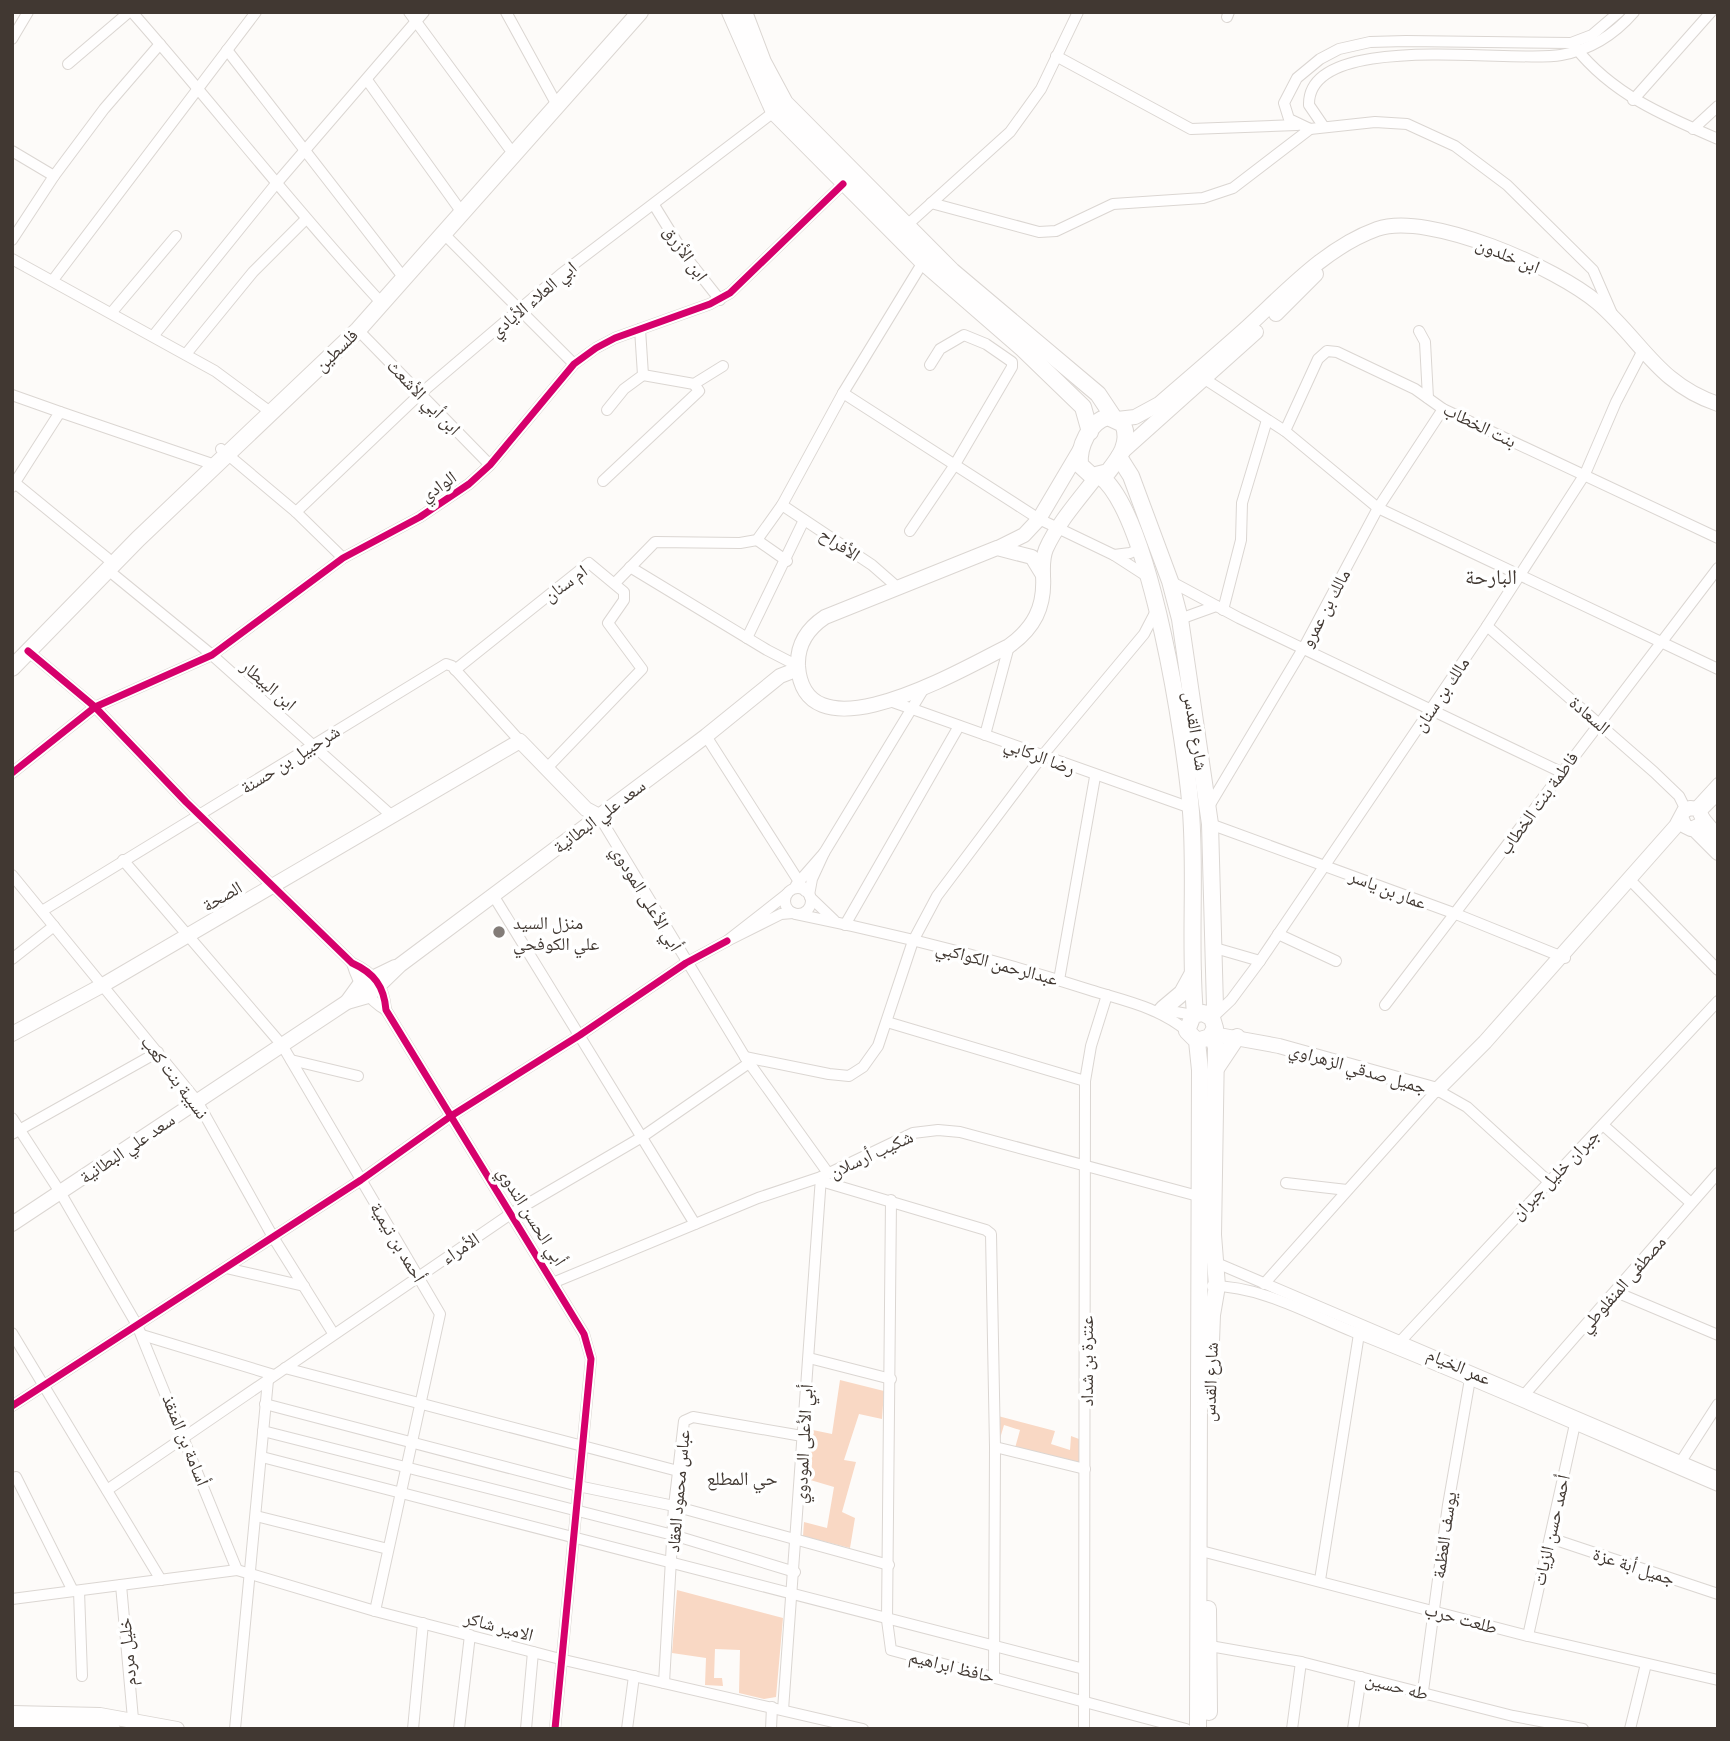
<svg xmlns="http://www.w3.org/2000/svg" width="1730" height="1741" viewBox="0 0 1730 1741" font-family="'PT Sans Narrow','Noto Naskh Arabic',sans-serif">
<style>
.green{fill:#f9d8c4}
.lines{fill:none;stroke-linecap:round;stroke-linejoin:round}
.street-casing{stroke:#dbd6d2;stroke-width:12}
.secondary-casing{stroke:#dbd6d2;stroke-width:16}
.primary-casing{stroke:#dbd6d2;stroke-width:18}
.street{stroke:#fffefe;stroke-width:10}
.secondary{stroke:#fffefe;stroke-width:14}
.primary{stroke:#fffefe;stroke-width:16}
.cycleway-casing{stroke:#fff;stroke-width:11}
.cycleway{stroke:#d6006c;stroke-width:7}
.poi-dot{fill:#837c78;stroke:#fff;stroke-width:2.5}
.labels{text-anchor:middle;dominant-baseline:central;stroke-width:7;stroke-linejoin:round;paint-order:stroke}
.street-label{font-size:18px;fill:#413832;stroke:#fff}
.poi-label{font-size:18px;fill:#413832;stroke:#fff;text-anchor:start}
.neighbourhood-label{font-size:19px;fill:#413832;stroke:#fff}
.quarter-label{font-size:21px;fill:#413832;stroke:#fff}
</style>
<rect width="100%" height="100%" fill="#fdfbf9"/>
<g class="green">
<path d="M840,1380l44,11 -2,28 -23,-5 -15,46 12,2 -14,50 13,6 -5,30 -47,-12 1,-14 23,6 7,-41 -27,-8 1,-50 24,5z"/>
<path d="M998,1416l57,15 -4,13 19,6 1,-14 8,3 1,27 -65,-18 5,-18 -16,-5 -5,17z"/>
<path d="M677,1590l106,28 -7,79 -12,2 -25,-6 1,-43 -25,-1 -1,29h8l1,8 -18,-1 1,-27 -34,-5z"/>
</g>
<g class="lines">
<defs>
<g id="street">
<path d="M132,12c83,94 159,193 245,286"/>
<path d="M409,12l100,136"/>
<path d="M506,12l51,93"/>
<path d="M1227,17l2,-5"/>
<path d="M12,39l16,-27"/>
<path d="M1575,47c37,47 89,69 143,92"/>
<path d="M227,50l173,223"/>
<path d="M1056,56l135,73 106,-4"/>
<path d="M68,64l61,-52"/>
<path d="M367,80l91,127"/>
<path d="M1633,100l78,-88"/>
<path d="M1324,127l-15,-22c-2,-76 205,-41 252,-50 29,-5 53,-20 73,-43"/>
<path d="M1693,129l25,-23"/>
<path d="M12,151l42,25 -42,64"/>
<path d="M54,176l50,-67 56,-65"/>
<path d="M931,203l108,29 17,-1 57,-27 90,-6 30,-10 77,-59"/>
<path d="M654,205l32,52 34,43"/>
<path d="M906,226l104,-94 31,-43 37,-77"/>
<path d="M445,235l129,129"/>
<path d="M12,259l203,112 50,37"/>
<path d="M53,280l203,-268"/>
<path d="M112,312l64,-76"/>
<path d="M1613,316l-20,-46 -86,-85 -52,-39 -48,-22 -32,-2 -65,7 -21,-10 -5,-16 13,-25 23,-19 19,-10 31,-7 36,-1 165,2 21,-8 27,-23"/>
<path d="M358,330l132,135"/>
<path d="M1419,331l6,11 3,56"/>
<path d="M154,335l121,-150 149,-173"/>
<path d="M186,354l67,-82 52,-52"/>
<path d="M643,375l51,9 29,-18"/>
<path d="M1200,376l85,55 93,77 340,161"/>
<path d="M843,393l196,126 75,36"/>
<path d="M12,395l48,17"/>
<path d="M607,410l17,-21 19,-14 -3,-46"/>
<path d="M1285,431l33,-72 9,-8 10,1 78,37 28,20 275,129"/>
<path d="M221,449l75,63 47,46"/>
<path d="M603,481l96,-90 -5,-7"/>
<path d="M15,483l92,75"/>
<path d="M12,487l48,-75 155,53"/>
<path d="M782,505l90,60 24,21"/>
<path d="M296,512l124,-118 141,-120 218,-166"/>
<path d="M910,531l44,-65 58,-99v-5l-26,-18 -22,-9 -24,14 -10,16"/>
<path d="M757,540l30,21"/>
<path d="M1139,549l-9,4 -16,2 34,22"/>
<path d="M630,567l137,83 31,16"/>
<path d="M108,570l104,85 180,161"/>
<path d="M1170,581l69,37 322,154"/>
<path d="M615,583l40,-41 85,1 17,-3 25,-35 61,-112 80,-131"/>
<path d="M1223,610l18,-70 1,-37 25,-83"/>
<path d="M1180,619l36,-13"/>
<path d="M1487,626l167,146 25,24 7,14"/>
<path d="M747,638l57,-118"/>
<path d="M28,651l67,56 91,95 166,161c22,10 32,23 34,47l198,324 7,25 -36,370"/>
<path d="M455,670l134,-107 35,29v8l-16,23 34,46 -96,100"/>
<path d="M890,701l301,107"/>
<path d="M985,735l24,-89"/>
<path d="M706,736l99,155"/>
<path d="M12,773l83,-66 117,-52 131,-97 77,-41 49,-33 21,-19 84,-101 22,-16 19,-10 95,-34 20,-11 113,-109"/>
<path d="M1208,808l96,-161 74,-139 65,-99"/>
<path d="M1695,808l23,-25"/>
<path d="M1701,812l17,-17"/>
<path d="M599,816l146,241 83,116"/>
<path d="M1210,824l246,90 109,44"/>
<path d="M824,853l102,-168"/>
<path d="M123,860l159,185 158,269 -65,297"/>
<path d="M12,875l185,226 76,136 60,96"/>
<path d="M1634,884l84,86"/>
<path d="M796,885l28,-32 -12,26 -3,16"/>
<circle cx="798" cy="901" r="13"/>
<path d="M787,894l-60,47 54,-27 12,-1"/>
<path d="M493,895l202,329"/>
<path d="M810,897l24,23"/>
<path d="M42,911l404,-247 6,2 68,75"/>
<path d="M796,914c99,20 198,45 294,76 35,11 68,17 97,41"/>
<path d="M845,925l114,-199"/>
<path d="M1278,934l58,27"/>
<path d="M1215,948l45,13"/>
<path d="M12,959l42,-33"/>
<path d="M352,963c6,20 15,36 34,47"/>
<path d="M1059,980l36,-203"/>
<path d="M1385,1005l333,-437"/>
<path d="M1159,1009l34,6"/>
<path d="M1212,1018l19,-18 29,-39 227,-335 98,-152 31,-72 26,-50"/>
<path d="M887,1022l198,59"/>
<path d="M745,1057l84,17 20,2 14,-9 15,-21 35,-105 24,-45 106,-141 101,-121 13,-25"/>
<path d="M291,1060l67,16"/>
<path d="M12,1118l48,74 77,133 100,245"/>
<path d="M1603,1125l88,78"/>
<path d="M12,1134l146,-82"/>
<path d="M821,1181l165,49 5,4 4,213 -1,230"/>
<path d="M1286,1183l61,7"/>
<path d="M891,1200l-4,420 4,30 295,79"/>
<path d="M1212,1261l506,216"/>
<path d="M226,1268l78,18"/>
<path d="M555,1282l203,-84 63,-21 92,-44 25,-3 22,2 238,64"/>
<path d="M1264,1284l173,-194 30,17 81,74"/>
<path d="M1212,1286c49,0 97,28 142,46 122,48 242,102 364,154"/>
<path d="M1616,1292l102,43"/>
<path d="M12,1333l149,247"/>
<path d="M142,1335l132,40"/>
<path d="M1396,1346l322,-345"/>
<path d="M809,1358l82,21"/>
<path d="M285,1368l393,103"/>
<path d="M1525,1394l193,-221"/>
<path d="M265,1404l313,82 96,20 215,59"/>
<path d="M12,1406l349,-226 90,-64 129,-81 106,-72 41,-22"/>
<path d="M263,1431l410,104 122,37"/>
<path d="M995,1447l90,22"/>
<path d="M262,1457l822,212"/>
<path d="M1678,1466l40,-62"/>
<path d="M16,1477l57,114"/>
<path d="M107,1490l405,-277 130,-76 107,-74"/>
<path d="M256,1516l132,33"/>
<path d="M1550,1538l168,56"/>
<path d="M1205,1552l323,84 190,44"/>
<path d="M237,1570l138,41 189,49 299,69"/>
<path d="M1320,1580l39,-246"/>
<path d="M121,1585l12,134"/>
<path d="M79,1591l3,85"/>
<path d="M12,1599l225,-29"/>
<path d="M1528,1636l47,-212"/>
<path d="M1210,1646l91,16 212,54 70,13"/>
<path d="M664,1683l10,-177 10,-85 9,-4 109,19"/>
<path d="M1423,1691l25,-186 22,-126"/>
<path d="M783,1710l38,-533"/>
<path d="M235,1729l33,-349"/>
<path d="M413,1729l10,-106"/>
<path d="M459,1729l11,-94"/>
<path d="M526,1729l7,-77"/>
<path d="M627,1729l7,-53"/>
<path d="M771,1729l1,-22"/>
<path d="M1084,1729l1,-648 6,-35 16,-51"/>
<path d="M1292,1729l9,-67"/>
<path d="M1353,1729l8,-52"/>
<path d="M1630,1729l16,-65"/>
</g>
<g id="secondary">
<path d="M1276,314l40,-40"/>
<path d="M1117,419l18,-2 24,-13c28,-24 56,-48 84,-73 40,-36 81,-83 134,-102 52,-18 180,39 221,74 44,38 60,81 120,101"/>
<path d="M1122,452l134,-120"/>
<path d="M998,548l26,-13 15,-16 42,-71"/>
<path d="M1043,575l-11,-18 -35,-9 -172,69c-18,12 -28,28 -27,49 7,98 171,-1 211,-20 25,-18 36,-39 34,-70 0,-10 -1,-17 3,-27 11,-25 34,-51 51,-73"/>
<path d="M1703,819l15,18"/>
<path d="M1694,829l24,24"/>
<path d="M347,1002l13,-18 35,-17"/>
<path d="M12,1034l91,-49 417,-244 66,68 13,7"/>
<path d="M1213,1034l66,12 158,44 48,-48 191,-216 8,-15 6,-3 8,1 5,10 -3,6 -9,4 -6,-3 -4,-9"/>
<path d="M12,1224l335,-222 21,-6 32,-31 306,-229 74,-60 18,-7"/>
<path d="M12,1713l88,2 77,14"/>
<path d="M12,1724l101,5"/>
</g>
<g id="primary">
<path d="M730,12l44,100 149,150 100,87 60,58 7,25"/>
<path d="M744,12l19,50 22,41 167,168 146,123 16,24"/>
<path d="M1108,417l15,7c8,19 -4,34 -15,48l-16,4 -12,-11c-2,-18 10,-44 28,-48z"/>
<path d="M1119,457l12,19 39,105 10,38 30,205 5,183 -5,9"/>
<path d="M1100,476c51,38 86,269 91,336 5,67 -2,135 4,202"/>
<path d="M12,668l126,-129 220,-209 282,-318"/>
<path d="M1163,1009l19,-16 11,-20"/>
<path d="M1197,1041l13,-4 5,-9 -3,-10 -9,-5 -10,2 -6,16 10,10 3,29 -2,659"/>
<path d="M1217,1067l20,-30"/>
<path d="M1209,1394l3,-79 5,-29 -4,-51 3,-188 -4,-11"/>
<path d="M1208,1609l1,103"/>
</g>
</defs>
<use href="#street" class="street-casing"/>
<use href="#secondary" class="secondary-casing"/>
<use href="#primary" class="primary-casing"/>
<use href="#street" class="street"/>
<use href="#secondary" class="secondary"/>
<use href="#primary" class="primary"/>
<defs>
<g id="cycleway">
<path d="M28,651l67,56 91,95 166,161c22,10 32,23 34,47l198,324 7,25 -36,370"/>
<path d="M12,773l83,-66 117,-52 131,-97 77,-41 49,-33 21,-19 84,-101 22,-16 19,-10 95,-34 20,-11 113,-109"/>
<path d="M12,1406l349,-226 90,-64 129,-81 106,-72 41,-22"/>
</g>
</defs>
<use href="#cycleway" class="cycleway-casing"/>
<use href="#cycleway" class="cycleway"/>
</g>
<circle class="poi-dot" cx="499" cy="932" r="7"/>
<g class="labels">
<g class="street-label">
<text transform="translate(686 253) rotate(55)">ابن الأزرق</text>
<text transform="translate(1508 255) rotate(22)">ابن خلدون</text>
<text transform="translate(533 299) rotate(-40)">ابي العلاء الأيادي</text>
<text transform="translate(336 350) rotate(-44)">فلسطين</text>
<text transform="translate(424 397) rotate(46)">ابن أبي الأشعث</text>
<text transform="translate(1480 425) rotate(26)">بنت الخطاب</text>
<text transform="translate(438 486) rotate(-35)">الوادي</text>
<text transform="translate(840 544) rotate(34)">الأفراح</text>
<text transform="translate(565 583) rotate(-36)">ام سنان</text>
<text transform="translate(1325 608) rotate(-62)">مالك بن عمرو</text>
<text transform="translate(269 685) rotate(41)">ابن البيطار</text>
<text transform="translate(1441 694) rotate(-56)">مالك بن سنان</text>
<text transform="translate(1590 715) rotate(41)">السعادة</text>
<text transform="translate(1196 731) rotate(81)">شارع القدس</text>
<text transform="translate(1040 756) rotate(21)">رضا الركابي</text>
<text transform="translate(290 759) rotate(-32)">شرحبيل بن حسنة</text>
<text transform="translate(1538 803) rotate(-54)">فاطمة بنت الخطاب</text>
<text transform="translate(599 816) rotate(-37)">سعد علي البطانية</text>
<text transform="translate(1388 889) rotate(21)">عمار بن ياسر</text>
<text transform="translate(222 896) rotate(-30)">الصحة</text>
<text transform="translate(647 898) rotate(59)">أبي الأعلى المودوي</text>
<text transform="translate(997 963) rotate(15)">عبدالرحمن الكواكبي</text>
<text transform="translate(1358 1068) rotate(16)">جميل صدقي الزهراوي</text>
<text transform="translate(175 1077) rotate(53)">نسيبة بنت كعب</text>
<text transform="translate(127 1148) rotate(-34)">سعد علي البطانية</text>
<text transform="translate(871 1154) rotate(-25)">شكيب أرسلان</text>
<text transform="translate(1555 1174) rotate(-46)">جبران خليل جبران</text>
<text transform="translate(532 1216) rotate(58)">أبي الحسن الندوي</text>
<text transform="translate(398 1242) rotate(59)">أحمد بن تيمية</text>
<text transform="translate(460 1248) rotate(-34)">الأمراء</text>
<text transform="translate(1622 1284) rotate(-49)">مصطفى المنفلوطي</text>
<text transform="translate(1086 1361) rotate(-90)">عنترة بن شداد</text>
<text transform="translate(1459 1366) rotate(23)">عمر الخيام</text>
<text transform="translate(1210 1382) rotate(-88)">شارع القدس</text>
<text transform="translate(186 1440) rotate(68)">أسامة بن المنقذ</text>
<text transform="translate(803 1444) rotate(-87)">أبي الأعلى المودوي</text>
<text transform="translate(678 1491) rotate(-85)">عباس محمود العقاد</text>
<text transform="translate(1551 1530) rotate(-77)">أحمد حسن الزيات</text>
<text transform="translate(1444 1535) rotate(-82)">يوسف العظمة</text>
<text transform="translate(1634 1566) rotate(18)">جميل أبة عزة</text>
<text transform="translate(1461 1618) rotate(15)">طلعت حرب</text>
<text transform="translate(499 1626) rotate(15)">الامير شاكر</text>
<text transform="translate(127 1652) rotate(-95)">خليل مردم</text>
<text transform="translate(952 1666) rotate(14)">حافظ ابراهيم</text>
<text transform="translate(1397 1686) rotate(14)">طه حسين</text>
</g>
<g class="poi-label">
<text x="513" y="922">منزل السيد<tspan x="513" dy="21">علي الكوفحي</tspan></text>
</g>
<g class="neighbourhood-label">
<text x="742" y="1478">حي المطلع</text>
</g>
<g class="quarter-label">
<text x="1491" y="576">البارحة</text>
</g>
</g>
<rect width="1730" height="1741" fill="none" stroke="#413832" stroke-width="28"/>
</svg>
